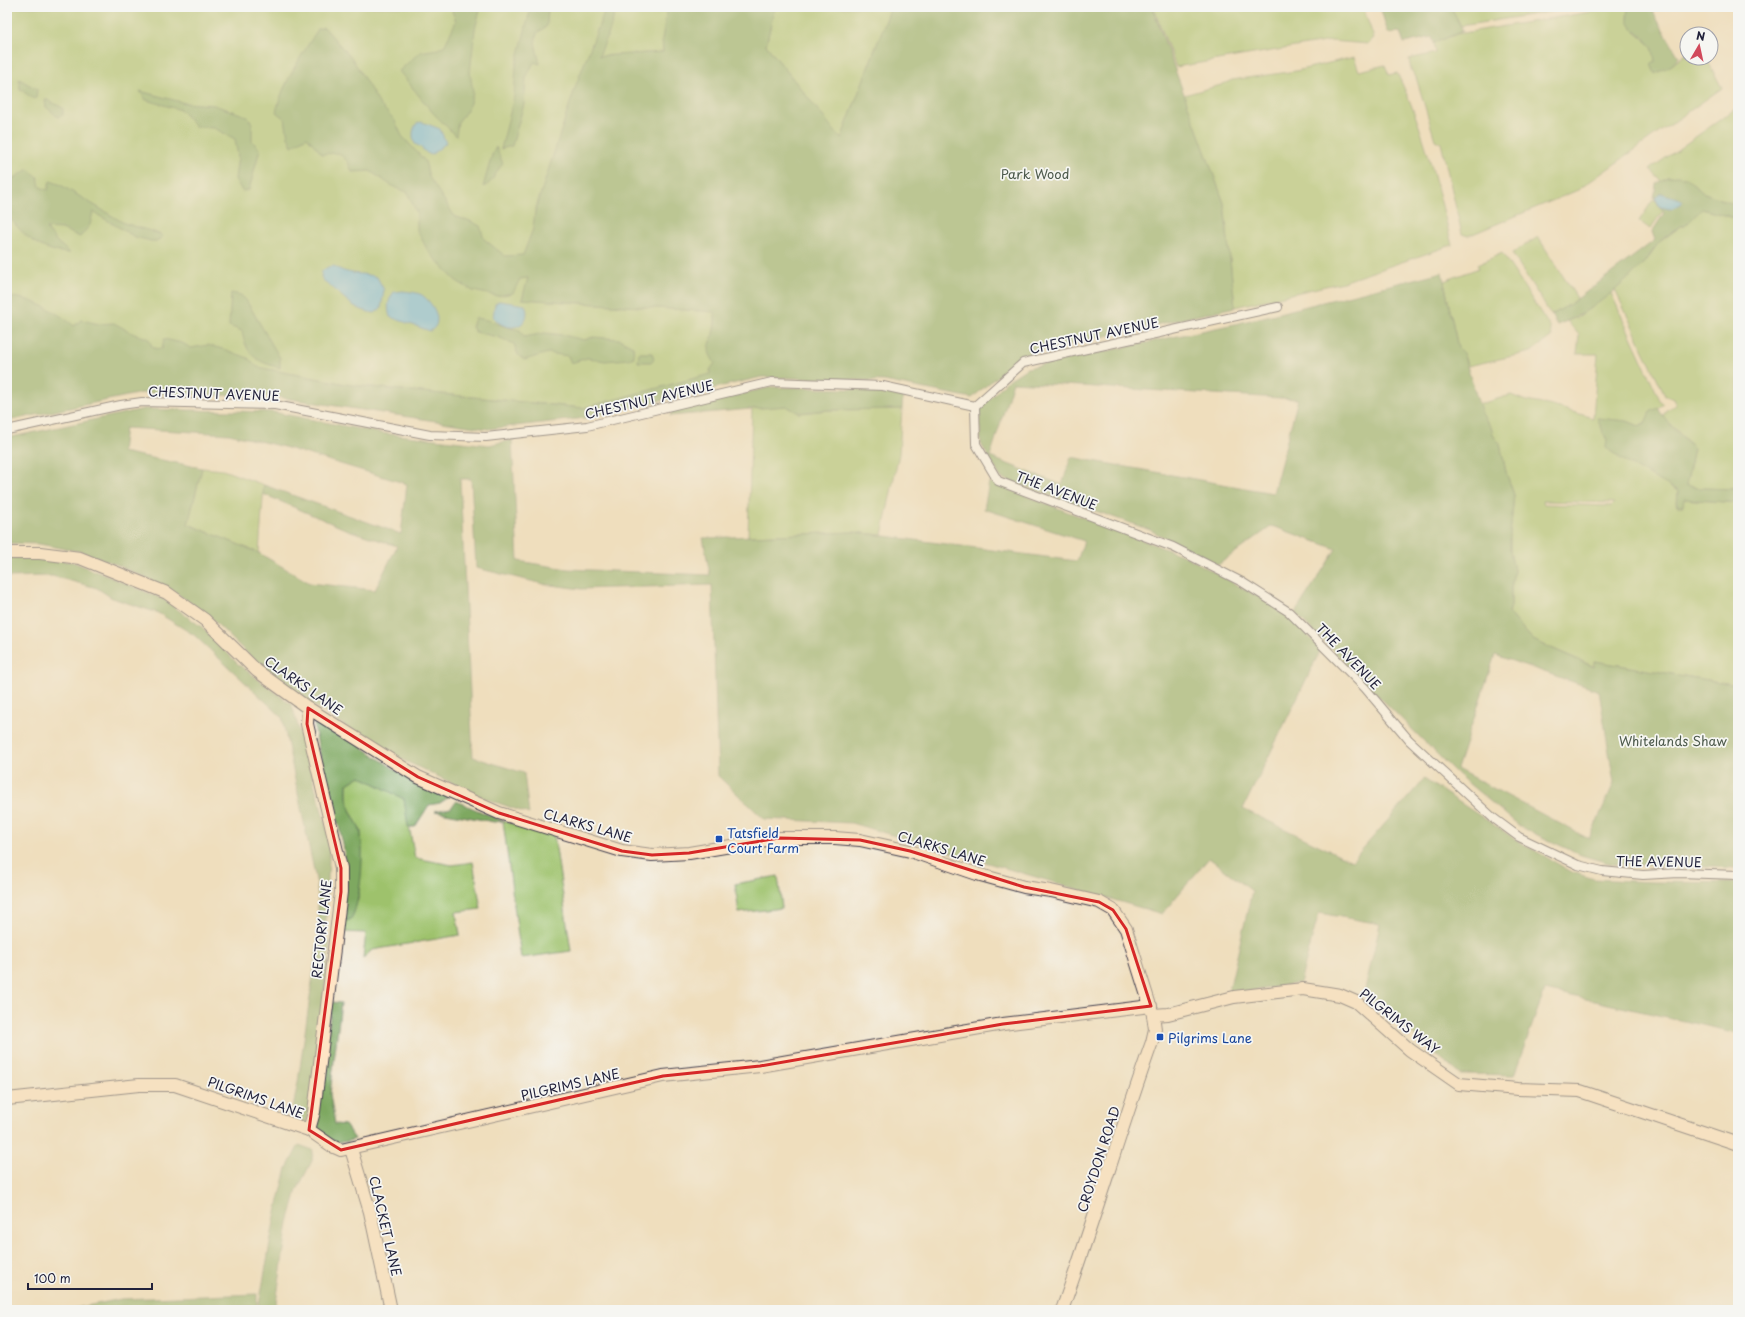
<svg xmlns="http://www.w3.org/2000/svg" width="1745" height="1317" viewBox="0 0 1745 1317" font-family="'Playpen Sans',sans-serif">
<style>
.green{fill:#9ec26c;stroke:#607254;fill-rule:evenodd}
.forest{fill:#7ea860;stroke:#50654e;fill-rule:evenodd}
.water{fill:#64b6df;stroke:#436c8d}
.lines{fill:none;stroke-linecap:round;stroke-linejoin:round}
.street-casing{stroke:#413e4e;stroke-width:10}
.secondary-casing{stroke:#413e4e;stroke-width:14}
.street{stroke:#fff;stroke-width:8}
.secondary{stroke:#fee5c5;stroke-width:12}
.marked{fill:none;stroke:#d62828;stroke-width:3;stroke-linejoin:round}
.transit-dot{fill:#1a4fb4;stroke:#f6f6f2;stroke-width:1.5}
.labels{text-anchor:middle;dominant-baseline:central;stroke-width:3.5;stroke-linejoin:round;paint-order:stroke}
.park-label{font-size:13px;fill:#4d5a4c;stroke:#f6f6f2}
.street-label{font-size:13px;fill:#22223b;stroke:#f6f6f2}
.transit-label{font-size:13px;fill:#164399;stroke:#f6f6f2;text-anchor:start}
</style>
<rect width="100%" height="100%" fill="#f6f6f2"/>
<filter id="ink" filterUnits="userSpaceOnUse"><feTurbulence type="fractalNoise" baseFrequency=".025" numOctaves="2"/><feDisplacementMap in="SourceGraphic" scale="8" xChannelSelector="R" yChannelSelector="G"/><feConvolveMatrix kernelMatrix="1 2 1 2 8 2 1 2 1" color-interpolation-filters="sRGB"/></filter>
<filter id="wash" filterUnits="userSpaceOnUse"><feTurbulence type="fractalNoise" baseFrequency=".012" numOctaves="4" result="noise"/><feDisplacementMap in="SourceGraphic" scale="16" xChannelSelector="R" yChannelSelector="G"/><feGaussianBlur stdDeviation="0.9" result="paint"/><feColorMatrix in="noise" values="0 0 0 0 0 0 0 0 0 0 0 0 0 0 0 0 0 1.4 0 .05"/><feComposite in="paint" operator="in"/></filter>
<g filter="url(#wash)">
<rect width="100%" height="100%" fill="#efdebd"/>
<g class="green">
<path d="M7,7h660l-4,45 -55,4 -28,60 -57,183 455,30 -243,39 -152,40 -232,-23 -340,-64 -4,-4z"/>
<path d="M775,7h116l-50,133 -75,-95z"/>
<path d="M1153,7h210l11,31 -6,6 -37,-3 -155,26z"/>
<path d="M1451,7h129l-119,19z"/>
<path d="M1620,7h8l-1,10 8,15 17,14 4,16 -5,2 21,1 15,-12v5h19l16,30 -144,102 -110,46 -6,-2 -21,-91 -6,-3 -19,-63 -5,-7 -2,-11 27,-6 -2,-10 23,-9z"/>
<path d="M1354,57l5,14 26,-6 4,10 8,-2c27,54 40,114 55,172l-109,37 -108,25 -11,-104 -40,-108 37,-10 11,-5 64,-9z"/>
<path d="M1738,107v99l-36,-14 -16,-15h-19l-6,4 -11,-12z"/>
<path d="M1653,200l12,8 -15,21 -11,-8z"/>
<path d="M1702,209l36,10v270l-41,-1 -12,-3 9,-37 -31,-32 4,-7 9,-4 -3,-6 -8,-4 -50,-105 25,-23 11,-12 6,-11 24,-18h4z"/>
<path d="M1538,237l39,61 -8,7 -18,10 -39,-62z"/>
<path d="M1502,253l48,74 2,9 -21,16 -63,14 -5,-13 -5,-5 -14,-67 35,-13 -2,-3z"/>
<path d="M1611,293l49,107 4,4c-10,6 -14,17 -25,22l-12,-5 -25,10 5,9 20,23 51,27 -1,16 6,-7 55,4v182l-144,-24 1,6 -62,-27 -24,-27 2,-8v-17l3,-18 -4,-18v-18l4,-39 -8,-23 -6,-28 -7,-9 -2,-8 -9,-13 -2,-10 31,-9 15,6 27,5 40,12 5,-64h-21l2,-19 -12,-14 11,-4 10,-8 1,-5h5zM1542,501l72,2 -3,3 -67,-2z"/>
<path d="M786,406l13,7 29,-3 74,-1 -3,45 -17,81 -28,-3 -106,4 4,-128z"/>
<path d="M202,468l21,2 41,15 -5,68 -71,-29z"/>
<path d="M360,776l44,23 11,59 37,7 21,-3 8,47 -25,3 4,23 -88,15 -9,8 3,-25 -25,-1 1,-11 16,-21 3,-27v-42l-14,-27v-20z"/>
<path d="M503,821l51,14 17,116 -50,7z"/>
<path d="M778,876l4,32 -43,5 -4,-29z"/>
</g>
<g class="forest">
<path d="M453,7h28l-6,22 -5,43 3,21 -5,16 -10,13 -2,14 -23,-23 -34,-42 21,-19 18,-3 7,-4 11,-24 -4,-10z"/>
<path d="M531,7h17l-1,19 -10,7 -2,10 5,21 -6,-2 -8,16 -2,26 -12,42 -11,3 13,-52 2,-31z"/>
<path d="M606,7h10l-6,23 -11,26 64,-4 -1,-12 5,-33h108l-9,38 75,94 50,-132h261l72,196 11,104 -213,48 -50,43 -88,-17 -122,-4 -176,41 -98,11 -211,-32 -135,-4 -135,28v-123c19,-4 52,15 67,28l7,-6 18,4 15,-1 20,11 14,4 5,10 9,1 2,-10 18,4 9,5 17,-3 18,5 22,8 9,9 94,18 232,23 127,-34v-4l5,-7c-10,-14 -5,-15 -2,-29 2,-7 2,-15 2,-22l-193,-13 6,-21 -8,1 -7,14 -16,3 -24,-5 -18,-11 -27,-29 -11,-21v-17l-10,-21 -15,-6 -22,-15 -18,1 -4,-10 -9,-9 -17,1 -15,-17 -15,9 -4,-9 -3,-18 -9,-7c7,-30 26,-57 42,-83l6,-2 29,33 27,45 14,14 8,17 23,25 4,16 26,40 13,3 12,6 4,13 21,17 18,-1 10,-26 2,-18 41,-126z"/>
<path d="M1380,7h71l12,24 -29,12 -2,-6 -28,6 -4,-11 -12,1z"/>
<path d="M1628,7h22l29,50 -7,8 -17,9 -4,-10 4,-2c-1,-5 -1,-12 -4,-16 -10,-15 -27,-14 -23,-39z"/>
<path d="M19,79l18,10 -1,10 -4,-1 -12,-9z"/>
<path d="M140,91l45,12 29,2 33,11 5,7v18l8,8 -11,41 -7,1 -7,-12 3,-22 -3,-18 -21,-11 -18,-1 -15,-17 -35,-10z"/>
<path d="M45,99l18,9v7l-5,2 -12,-10z"/>
<path d="M496,147l7,17c-8,7 -9,19 -20,23l9,-32z"/>
<path d="M28,169l10,8 2,10 8,3 2,-9 9,3 65,39 36,11 3,3 -8,5 -20,-5 -42,-25 -3,13 -10,12 -18,-8 -16,-1 11,14 13,11c-32,-2 -43,-15 -63,-38v-35l6,-1z"/>
<path d="M1676,176l10,1 16,15 36,14v13l-36,-10 -17,17h-4c-8,6 -19,12 -24,19 -6,8 -10,16 -17,22 -23,23 -52,47 -83,58l-6,-10 18,-10 86,-65 -3,-8 12,-19 -10,-15 2,-14 11,-7z"/>
<path d="M1442,272l16,76 5,5 19,61 9,13 2,8 7,9 6,28 8,23 -4,39v18l4,18 -3,18v17l-2,8 24,27 61,27v-6l144,24v183l-126,-4 -31,-9 -59,-27 -66,-55 -161,-160 41,-64 -64,-23 -54,39 -68,-35 -149,-52 -20,-34 -2,-35 28,-28 20,-13 212,-45zM1013,382l284,17h1l-25,94 -202,-36 -9,28 -72,-28zM1495,655l104,36 15,92 -25,56 -132,-70z"/>
<path d="M231,293l10,2 5,5 34,58v10c-22,-6 -34,-12 -38,-37l-13,-5z"/>
<path d="M475,318c16,1 29,10 45,12l4,7 21,-4 18,2 21,5 9,-3 26,2 14,7 1,11 -5,2 -24,2 -18,-3 -16,5 -3,-7 -20,-3 -24,7 -6,-5 -4,-11 -16,-7 -23,-5 -3,-5z"/>
<path d="M639,353h13l2,6 -3,3h-13z"/>
<path d="M772,387l109,3 22,5 -1,14 -74,1 -29,3 -13,-7 -116,10 3,-7z"/>
<path d="M1658,408c5,10 26,31 36,40l-8,37 11,3 41,1v14l-54,-4 -1,7h-6l1,-15 -51,-28 -21,-15 1,-8 -10,-22 30,3 12,5 6,-3 5,-11z"/>
<path d="M144,409l129,3 107,21 109,12 23,-5 6,121 50,8 142,6 -7,-37 151,-6 223,29 7,-20 -100,-32 5,-27 198,75 97,54 37,38 -78,160 109,52 72,-82 96,63 52,30 22,7 58,3 86,1v150l-193,-43 -31,85 -54,-1 -96,-80 16,-70 -61,-11 -19,70 -72,12 24,-104 -43,-33 -47,56 -311,-91 -87,-4 -46,-43 -6,-191 -131,4 -38,-5 -67,-16 -5,-89h-11l13,278 51,16 5,41 -45,-16 -98,-46 -82,-53 -42,-31 -54,-53 -36,-25 -54,-25 -36,-13 -43,-8 -32,-1v-105zM125,428l104,6 55,13 123,37 -6,50 -137,-49 -1,9 82,35 52,17 -22,44 -65,-7 -51,-30 -71,-29 14,-56 -80,-16z"/>
<path d="M7,557l42,2 24,3 90,37 40,29 35,36 54,41 38,135 -5,100 5,2 -19,162 -5,19 -15,-6 7,-35 21,-150 -2,-47 -35,-168 -88,-82 -36,-22 -46,-15 -15,-10 -45,-12 -45,1z"/>
<path d="M313,716l40,25 53,36 43,20 -9,6 -11,2 -14,22h-7l-4,-28 -44,-23 -13,8c-1,12 0,21 6,32 2,5 6,9 7,14 5,16 1,77 -10,90l-8,1c1,-25 6,-52 1,-77 -9,-43 -25,-84 -30,-128z"/>
<path d="M456,801l47,20 -9,1 -59,-11 16,-3z"/>
<path d="M332,1002l9,1 -11,91 5,30 10,1 10,14c-19,7 -25,1 -40,-10z"/>
<path d="M299,1145l14,5 -1,11 -15,29 -9,33 -13,87h-17l17,-94 12,-48z"/>
<path d="M257,1294v12l-55,4h-136l55,-11z"/>
</g>
<g class="water">
<path d="M422,122l18,7 6,14 -15,12c-7,-2 -9,-9 -16,-11 -3,-8 -3,-14 2,-21z"/>
<path d="M1661,193l19,6 3,2 -2,3 -11,5 -10,-2 -5,-9z"/>
<path d="M334,266c14,10 28,6 43,11l7,13 -3,18 -6,5c-25,-3 -32,-19 -51,-32l-3,-4 1,-6 6,-4z"/>
<path d="M403,291c6,1 14,1 19,4 11,8 23,28 8,36l-40,-14c-3,-9 -2,-18 4,-25z"/>
<path d="M499,301l26,4c7,15 -7,27 -22,20 -4,-1 -7,-6 -10,-8l2,-13z"/>
</g>
</g>
<g filter="url(#ink)">
<g class="lines">
<defs>
<g id="street">
<path d="M975,406l1,38 22,37 175,66 69,35 47,30 76,76 44,52 83,77 27,20 59,28 24,6 41,4 36,-2 59,2"/>
<path d="M975,406l48,-43 255,-56"/>
<path d="M7,430l114,-25 21,-3 133,3 155,30 56,2 101,-11 185,-44 111,4 92,20"/>
</g>
<g id="secondary">
<path d="M7,553h33l40,5 87,35 38,27 52,51 51,37 110,69 81,36 123,38 30,4 37,-2 90,-15h56l25,2 50,11 67,23 47,13 27,4 48,11 14,8 13,19 27,86 2,14 -3,13c-32,89 -58,179 -90,268"/>
<path d="M308,708l-1,16 34,144v24l-27,220 -5,18"/>
<path d="M1153,1015l15,-1 66,-17 69,-8 37,6 16,7 54,48 49,34 59,5 62,2 158,53"/>
<path d="M7,1099l132,-14h36l134,45 23,16 9,4 322,-74 97,-10 243,-42 148,-18"/>
<path d="M351,1149l19,63 21,98"/>
</g>
</defs>
<use href="#street" class="street-casing"/>
<use href="#secondary" class="secondary-casing"/>
<use href="#street" class="street"/>
<use href="#secondary" class="secondary"/>
</g>
</g>
<path d="M0 0H1745V1317H0ZM308,708l110,69 81,36 123,38 30,4 37,-2 90,-15 81,2 50,11 114,36 75,15 14,8 13,19 25,77 -148,18 -243,42 -97,10 -322,74 -32,-20 32,-238v-24l-34,-144z" fill="#efdebd" fill-opacity=".55" fill-rule="evenodd"/>
<path class="marked" d="M308,708l110,69 81,36 123,38 30,4 37,-2 90,-15 81,2 50,11 114,36 75,15 14,8 13,19 25,77 -148,18 -243,42 -97,10 -322,74 -32,-20 32,-238v-24l-34,-144z"/>
<g class="transit-dot">
<rect x="715" y="835" width="8" height="8" rx="2"/>
<rect x="1156" y="1033" width="8" height="8" rx="2"/>
</g>
<g class="labels">
<g class="park-label">
<text x="1035" y="173">Park Wood</text>
<text x="1673" y="740">Whitelands Shaw</text>
</g>
<g class="street-label">
<text transform="translate(1094 335) rotate(-12)">CHESTNUT AVENUE</text>
<text transform="translate(214 393) rotate(2)">CHESTNUT AVENUE</text>
<text transform="translate(649 399) rotate(-13)">CHESTNUT AVENUE</text>
<text transform="translate(1057 490) rotate(21)">THE AVENUE</text>
<text transform="translate(1349 656) rotate(46)">THE AVENUE</text>
<text transform="translate(304 685) rotate(35)">CLARKS LANE</text>
<text transform="translate(588 825) rotate(16)">CLARKS LANE</text>
<text transform="translate(942 848) rotate(17)">CLARKS LANE</text>
<text transform="translate(1659 861) rotate(1)">THE AVENUE</text>
<text transform="translate(321 929) rotate(-84)">RECTORY LANE</text>
<text transform="translate(1400 1021) rotate(38)">PILGRIMS WAY</text>
<text transform="translate(570 1084) rotate(-13)">PILGRIMS LANE</text>
<text transform="translate(256 1097) rotate(19)">PILGRIMS LANE</text>
<text transform="translate(1098 1159) rotate(-72)">CROYDON ROAD</text>
<text transform="translate(386 1226) rotate(77)">CLACKET LANE</text>
</g>
<g class="transit-label">
<text x="727" y="832">Tatsfield<tspan x="727" dy="15">Court Farm</tspan></text>
<text x="1168" y="1037">Pilgrims Lane</text>
</g>
</g>
<rect width="1745" height="1317" fill="none" stroke="#f6f6f2" stroke-width="24"/>
<g transform="translate(1699 46) rotate(9)"><circle r="19" fill="#f6f6f2" stroke="#a1a1a9"/>
<path d="M0-3L7 15L0 10L-7 15Z" fill="#d1495b"/>
<text y="-6" font-size="11" font-weight="bold" text-anchor="middle" fill="#22223b">N</text>
</g>
<path d="M28 1283v6h124v-6" fill="none" stroke="#22223b" stroke-width="2"/>
<text x="34" y="1283" font-size="12" fill="#22223b" stroke="#f6f6f2" stroke-width="3" paint-order="stroke">100 m</text>
</svg>
